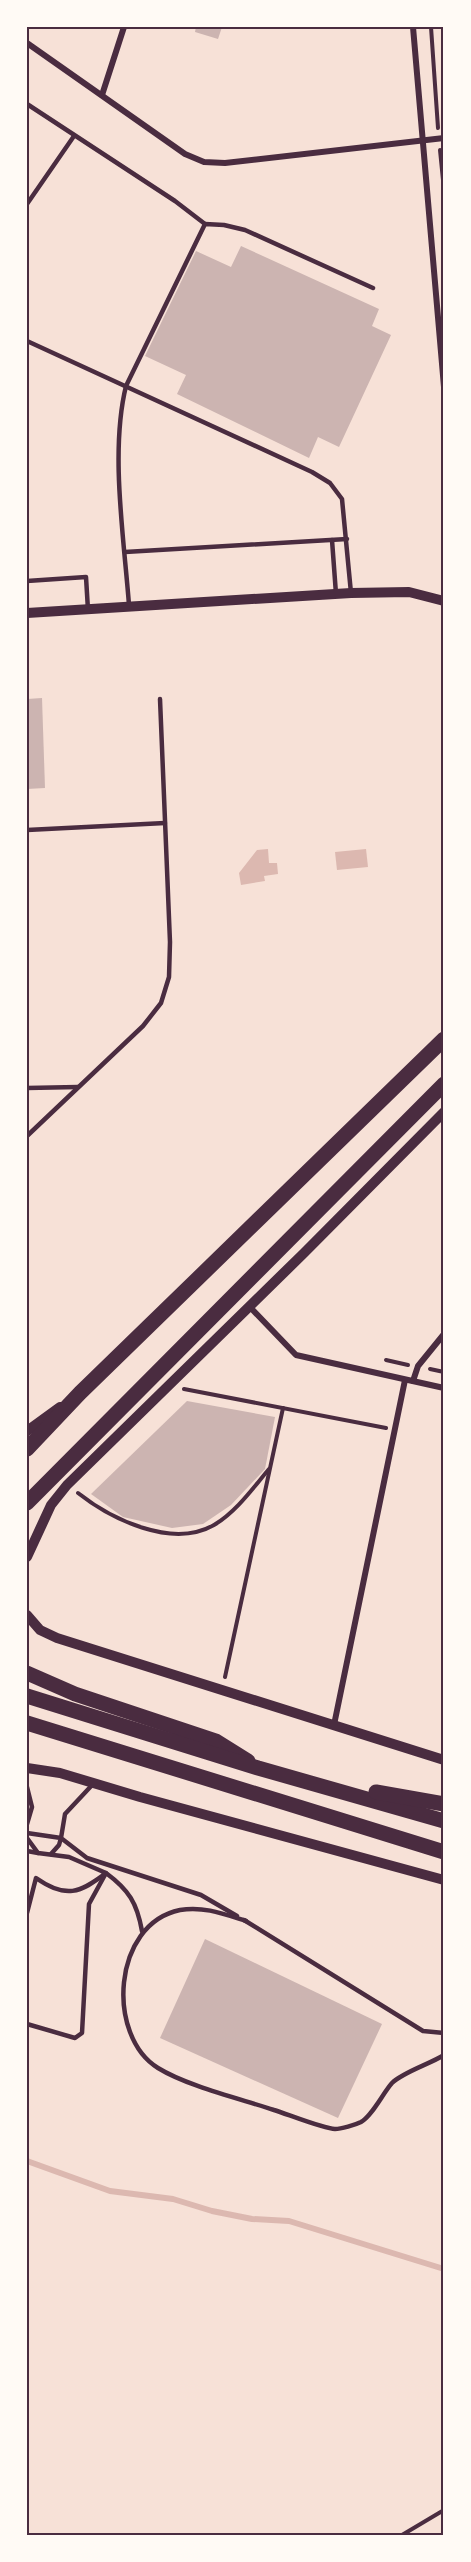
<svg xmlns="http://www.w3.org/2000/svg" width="471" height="2562" viewBox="0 0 471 2562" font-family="'Open Sans',sans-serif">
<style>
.water{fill:#dcb8b0}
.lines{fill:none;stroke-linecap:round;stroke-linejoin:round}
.stream{stroke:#dcb8b0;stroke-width:6}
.building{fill:#ccb4b1}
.path{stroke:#4a2c40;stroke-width:4}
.service{stroke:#4a2c40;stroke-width:4.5}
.minor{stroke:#4a2c40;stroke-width:6}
.tertiary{stroke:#4a2c40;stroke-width:10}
.primary{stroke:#4a2c40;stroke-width:15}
.neatline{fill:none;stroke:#4a2c40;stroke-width:2}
</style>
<rect width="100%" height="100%" fill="#f7e1d7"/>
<g class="water">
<path d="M268,849l1,14h8l1,11 -14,2 1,5 -24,4 -2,-12 18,-23z"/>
<path d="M366,849l2,18 -31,3 -2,-18z"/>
</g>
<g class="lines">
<path class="stream" d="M27,2161l83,30 63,8 39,12 40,8 37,2 155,48"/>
</g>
<g class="building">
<path d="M196,27h26l-4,12 -23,-7z"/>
<path d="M241,246l138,63 -7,17 19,9 -52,112 -21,-10 -9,21 -132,-64 9,-19 -41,-19 51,-105 35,16z"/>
<path d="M42,698l3,90 -18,1v-90z"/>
<path d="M187,1401l88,16 -10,52 -34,36 -28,19 -31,4 -49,-11 -32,-23z"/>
<path d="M205,1939l177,85 -44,94 -178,-80z"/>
</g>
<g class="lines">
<g class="path">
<path d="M431,27l7,101"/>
<path d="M440,150l4,40"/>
<path d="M386,1360l22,5"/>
<path d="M430,1369l14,3"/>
<path d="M184,1389l202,39"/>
<path d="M78,1493c33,26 94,56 136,32 22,-13 39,-37 55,-56"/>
<path d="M225,1677l58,-269"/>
<path d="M402,2535l42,-25"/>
</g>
<g class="service">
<path d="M27,104l148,97 30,23"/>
<path d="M27,204l47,-68"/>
<path d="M27,341l285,131 18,11 12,16 9,94"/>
<path d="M332,540l4,54"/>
<path d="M125,552l222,-13"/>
<path d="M27,581l59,-4 2,33"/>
<path d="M129,605c-5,-67 -19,-154 -3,-219l79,-162 19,1 21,5 128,58"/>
<path d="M27,830l138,-7"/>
<path d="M27,1088l51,-1"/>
<path d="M27,1136l116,-110 18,-23 8,-26 1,-35 -10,-243"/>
<path d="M94,1783l-29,31 -4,24 26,20 114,37 36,21"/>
<path d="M27,1787l5,20 -5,17"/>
<path d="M27,1833l34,5 -2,7 -8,9"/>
<path d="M27,1838l11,15 31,4 37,16c-26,20 -40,26 -70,5l-9,35"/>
<path d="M27,1851l11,2"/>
<path d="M244,1920l179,111 21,2"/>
<path d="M246,1921c-22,-7 -42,-15 -66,-11 -68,14 -74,126 -22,158 29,18 83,31 116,42 13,4 50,19 61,19 6,0 20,-4 26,-7 11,-6 22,-29 31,-39 11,-11 38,-19 52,-28"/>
<path d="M27,2024l48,14 7,-5 7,-129 17,-31c23,17 31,30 36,58"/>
</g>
<g class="minor">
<path d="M413,27l31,360"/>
<path d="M27,43l158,111 19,8 21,1 219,-25"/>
<path d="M102,95l22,-68"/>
<path d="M249,1306l47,49 148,33"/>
<path d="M413,1381l5,-15 26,-32"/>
<path d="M334,1725l71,-345"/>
</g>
<g class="tertiary">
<path d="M27,613l324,-20 58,-1 35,9"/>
<path d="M27,1431l33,-24"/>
<path d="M27,1557l24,-52 16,-20 237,-232 140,-141"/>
<path d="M27,1615l13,15 17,8 387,122"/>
<path d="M27,1768l33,5 80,24 304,83"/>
</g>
<g class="primary">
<path d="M27,1449l53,-56 364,-354"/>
<path d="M27,1503l417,-419"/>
<path d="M27,1673l48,21 141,47 32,20"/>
<path d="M27,1696l231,72 186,53"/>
<path d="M27,1723l417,129"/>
<path d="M376,1792l68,12"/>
</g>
</g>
<rect width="471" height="2562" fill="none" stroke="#fffaf5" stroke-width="57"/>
<rect x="28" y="28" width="414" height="2506" class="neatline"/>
</svg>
